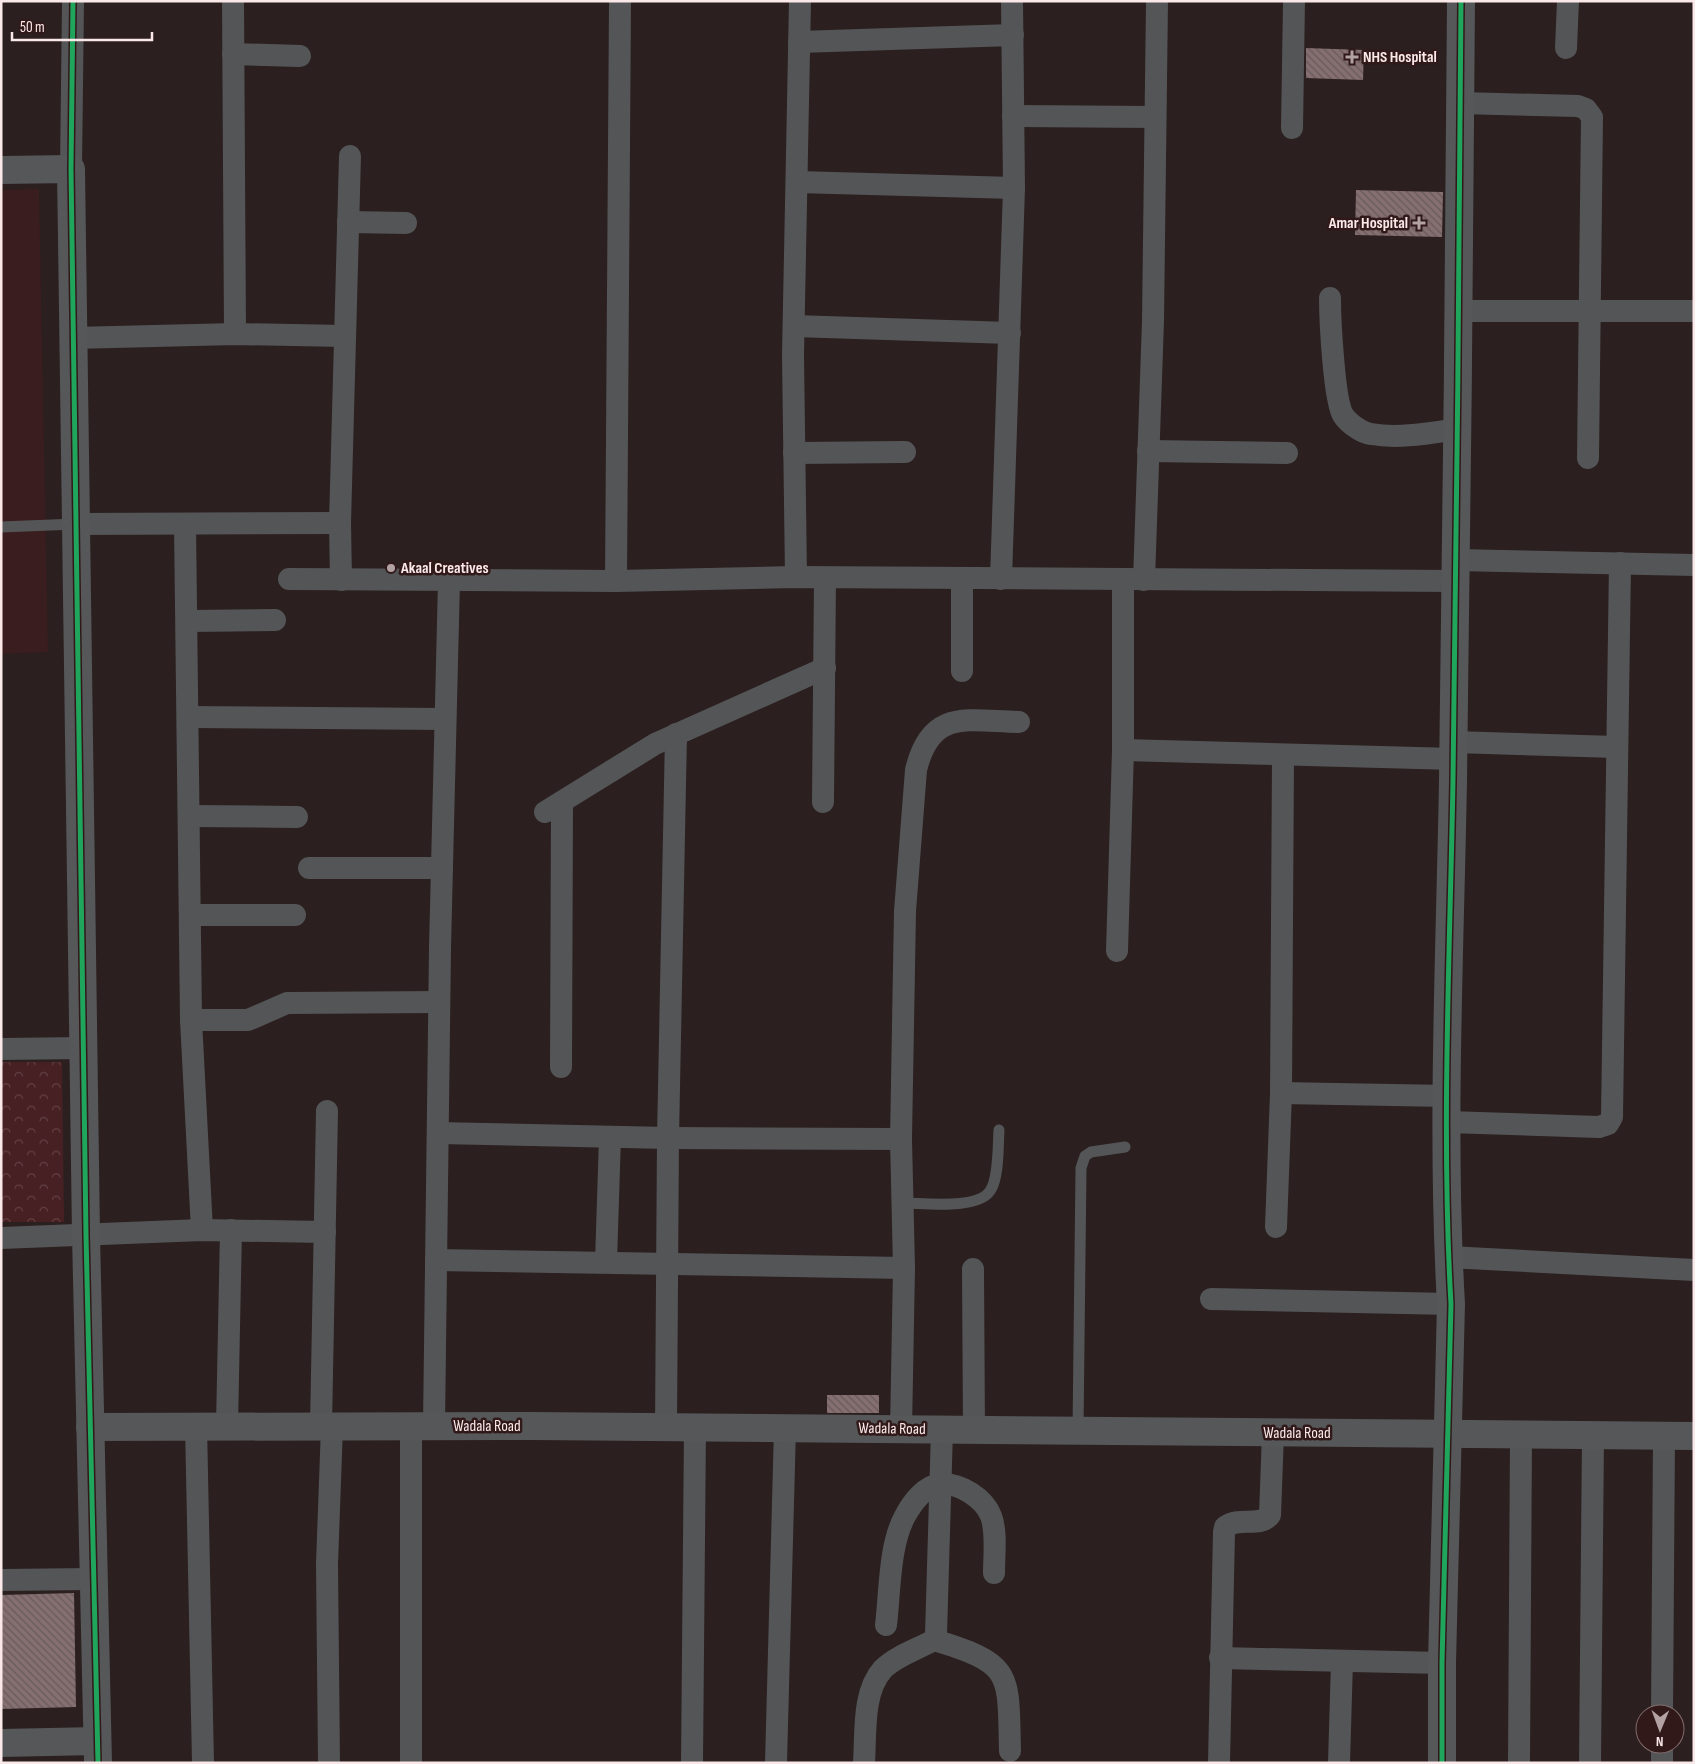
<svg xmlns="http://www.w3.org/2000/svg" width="1695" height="1764" viewBox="0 0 1695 1764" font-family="'Sofia Sans Condensed',sans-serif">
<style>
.built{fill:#3a1d1f}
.forest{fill:url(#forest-crowns)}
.building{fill:url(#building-back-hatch)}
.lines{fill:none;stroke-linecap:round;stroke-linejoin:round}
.lane{stroke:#545556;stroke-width:11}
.street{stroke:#545556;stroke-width:22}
.secondary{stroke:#555758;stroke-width:28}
.cycleway-casing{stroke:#31191a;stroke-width:8}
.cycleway{stroke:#20a55d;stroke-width:5}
.poi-dot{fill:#b2a2a3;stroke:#31191a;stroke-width:2}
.labels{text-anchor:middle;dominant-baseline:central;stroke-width:5;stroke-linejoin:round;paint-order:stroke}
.poi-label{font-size:16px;font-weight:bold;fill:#fbe9ea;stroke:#31191a;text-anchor:start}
.street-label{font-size:16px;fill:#fbe9ea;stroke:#31191a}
</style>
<defs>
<pattern id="forest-crowns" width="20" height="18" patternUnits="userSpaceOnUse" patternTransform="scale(1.25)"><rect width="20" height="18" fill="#472023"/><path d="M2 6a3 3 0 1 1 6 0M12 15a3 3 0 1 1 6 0" fill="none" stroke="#624043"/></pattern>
<pattern id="building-back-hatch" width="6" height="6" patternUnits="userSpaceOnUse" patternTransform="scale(1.25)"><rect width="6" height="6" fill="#856f70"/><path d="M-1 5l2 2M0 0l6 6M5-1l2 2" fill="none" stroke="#685a5b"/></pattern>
</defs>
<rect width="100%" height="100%" fill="#2b1f1f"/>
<path class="built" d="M39,189l9,463 -47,2v-464z"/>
<path class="forest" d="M1,1062h61l2,160h-63z"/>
<g class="building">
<path d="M1306,48l58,2 -1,30 -57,-2z"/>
<path d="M1356,190l87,2 -1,45 -87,-2z"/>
<rect x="827" y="1395" width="52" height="18"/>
<path d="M74,1593l2,114 -75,2v-114z"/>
</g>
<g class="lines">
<g class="lane">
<path d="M1,527l75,-3"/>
<path d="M903,1203c21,0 74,7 87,-12 9,-12 8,-46 9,-61"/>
<path d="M1078,1431l3,-263 4,-12 6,-4 34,-5"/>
</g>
<g class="street">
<path d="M233,1l2,333"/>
<path d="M799,42l214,-7"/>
<path d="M1566,48l2,-47"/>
<path d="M233,54l67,2"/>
<path d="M1460,103l118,3 8,3 6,8 -4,341"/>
<path d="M1013,116l142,1"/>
<path d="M1292,128l2,-127"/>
<path d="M71,169l2,-168"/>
<path d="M797,182l217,6"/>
<path d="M348,222l58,1"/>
<path d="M1330,298c0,21 4,102 13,117 5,8 19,18 28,19 28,5 59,-1 87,-5"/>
<path d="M1459,311h235"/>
<path d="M794,326l216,7"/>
<path d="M73,338l162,-4 110,2"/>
<path d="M1148,451l139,2"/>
<path d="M794,453l111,-1"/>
<path d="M76,524l264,-1"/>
<path d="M185,524l6,496 11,210"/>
<path d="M1456,560l238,5"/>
<path d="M796,577l-3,-222 7,-354"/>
<path d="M289,579l327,2 180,-4 660,4"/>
<path d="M1001,579l13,-391 -2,-187"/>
<path d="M341,580l-1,-57 10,-367"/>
<path d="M1144,580l9,-259 4,-320"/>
<path d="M616,581l4,-580"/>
<path d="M187,621l88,-1"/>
<path d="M962,671v-92"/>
<path d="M188,717l257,2"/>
<path d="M1454,742l162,5"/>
<path d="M1123,750l331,9"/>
<path d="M823,802l2,-224"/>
<path d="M545,812l110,-68 170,-76"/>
<path d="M189,816l108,1"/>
<path d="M309,868h133"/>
<path d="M190,915h105"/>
<path d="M1117,951l6,-201v-171"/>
<path d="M191,1020h57l39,-17 152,-1"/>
<path d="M1,1049l83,-1"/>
<path d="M561,1067l1,-263"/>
<path d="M1281,1093l167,3"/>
<path d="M1448,1122l151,5 9,-3 4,-7 8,-554"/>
<path d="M438,1133l230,5 233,1"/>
<path d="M1276,1227l5,-134 2,-337"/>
<path d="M1,1238l201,-8 123,2"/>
<path d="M1449,1257l245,13"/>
<path d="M436,1260l468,8"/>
<path d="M606,1262l4,-125"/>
<path d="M973,1269l1,161"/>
<path d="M1211,1299l240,5"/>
<path d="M196,1425l7,338"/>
<path d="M227,1426l4,-196"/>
<path d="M321,1426l6,-315"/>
<path d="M411,1426v337"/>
<path d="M434,1426l6,-478 9,-367"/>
<path d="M666,1427l2,-289 8,-404"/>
<path d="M901,1430l3,-162 -3,-129 4,-228 11,-141c15,-62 51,-49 103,-48"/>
<path d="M1,1580l92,-1"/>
<path d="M886,1625c4,-33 3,-80 19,-109 7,-13 20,-31 36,-32 19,-1 43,14 50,32 6,16 3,39 3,57"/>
<path d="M934,1640c80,24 74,33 76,111"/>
<path d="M1220,1658l222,5"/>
<path d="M1662,1714l2,-278"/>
<path d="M329,1763l-2,-199 5,-138"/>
<path d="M692,1763l3,-336"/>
<path d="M776,1763l9,-335"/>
<path d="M864,1763c2,-29 -2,-71 19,-94 13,-13 35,-20 51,-29l2,-5 6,-205"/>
<path d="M1219,1763l5,-231 1,-5c14,-11 35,1 45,-12l3,-82"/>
<path d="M1339,1763l3,-102"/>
<path d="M1519,1763l2,-328"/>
<path d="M1590,1763l3,-328"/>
<path d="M1662,1763v-19"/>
</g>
<g class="secondary">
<path d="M1,170l70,-1 15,1066 12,528"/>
<path d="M90,1427l442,-1 1162,10"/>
<path d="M1,1743l96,-2"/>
<path d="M1442,1763v-100l9,-359c-10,-174 -1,-350 2,-524 4,-260 6,-519 8,-779"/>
</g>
<defs>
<g id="cycleway">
<path d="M73,1l-2,168 5,355 10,711 12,528"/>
<path d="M1442,1763v-100l9,-359c-10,-174 -1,-350 2,-524 4,-260 6,-519 8,-779"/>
</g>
</defs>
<use href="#cycleway" class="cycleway-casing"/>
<use href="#cycleway" class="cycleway"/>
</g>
<g class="poi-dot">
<path d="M1349.5 49.5h5v5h5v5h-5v5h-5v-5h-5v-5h5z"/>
<path d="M1416.5 215.5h5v5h5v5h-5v5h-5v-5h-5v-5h5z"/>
<circle cx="391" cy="568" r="5"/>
</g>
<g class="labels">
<g class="poi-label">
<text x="1363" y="57">NHS Hospital</text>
<text x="1408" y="223" text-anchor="end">Amar Hospital</text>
<text x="401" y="568">Akaal Creatives</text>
</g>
<g class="street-label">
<text x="487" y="1426">Wadala Road</text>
<text transform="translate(892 1429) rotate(1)">Wadala Road</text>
<text x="1297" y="1433">Wadala Road</text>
</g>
</g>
<rect width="1695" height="1764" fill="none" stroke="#fbe9ea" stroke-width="5"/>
<g transform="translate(1660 1729) rotate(181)"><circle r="24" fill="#31191a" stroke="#826c6d"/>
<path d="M0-4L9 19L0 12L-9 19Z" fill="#b2a2a3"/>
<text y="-8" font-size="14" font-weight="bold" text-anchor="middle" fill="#fbe9ea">N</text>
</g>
<path d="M12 32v8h140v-8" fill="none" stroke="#fbe9ea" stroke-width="2.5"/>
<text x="20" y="32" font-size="15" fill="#fbe9ea" stroke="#31191a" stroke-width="4" paint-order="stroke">50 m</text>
</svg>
